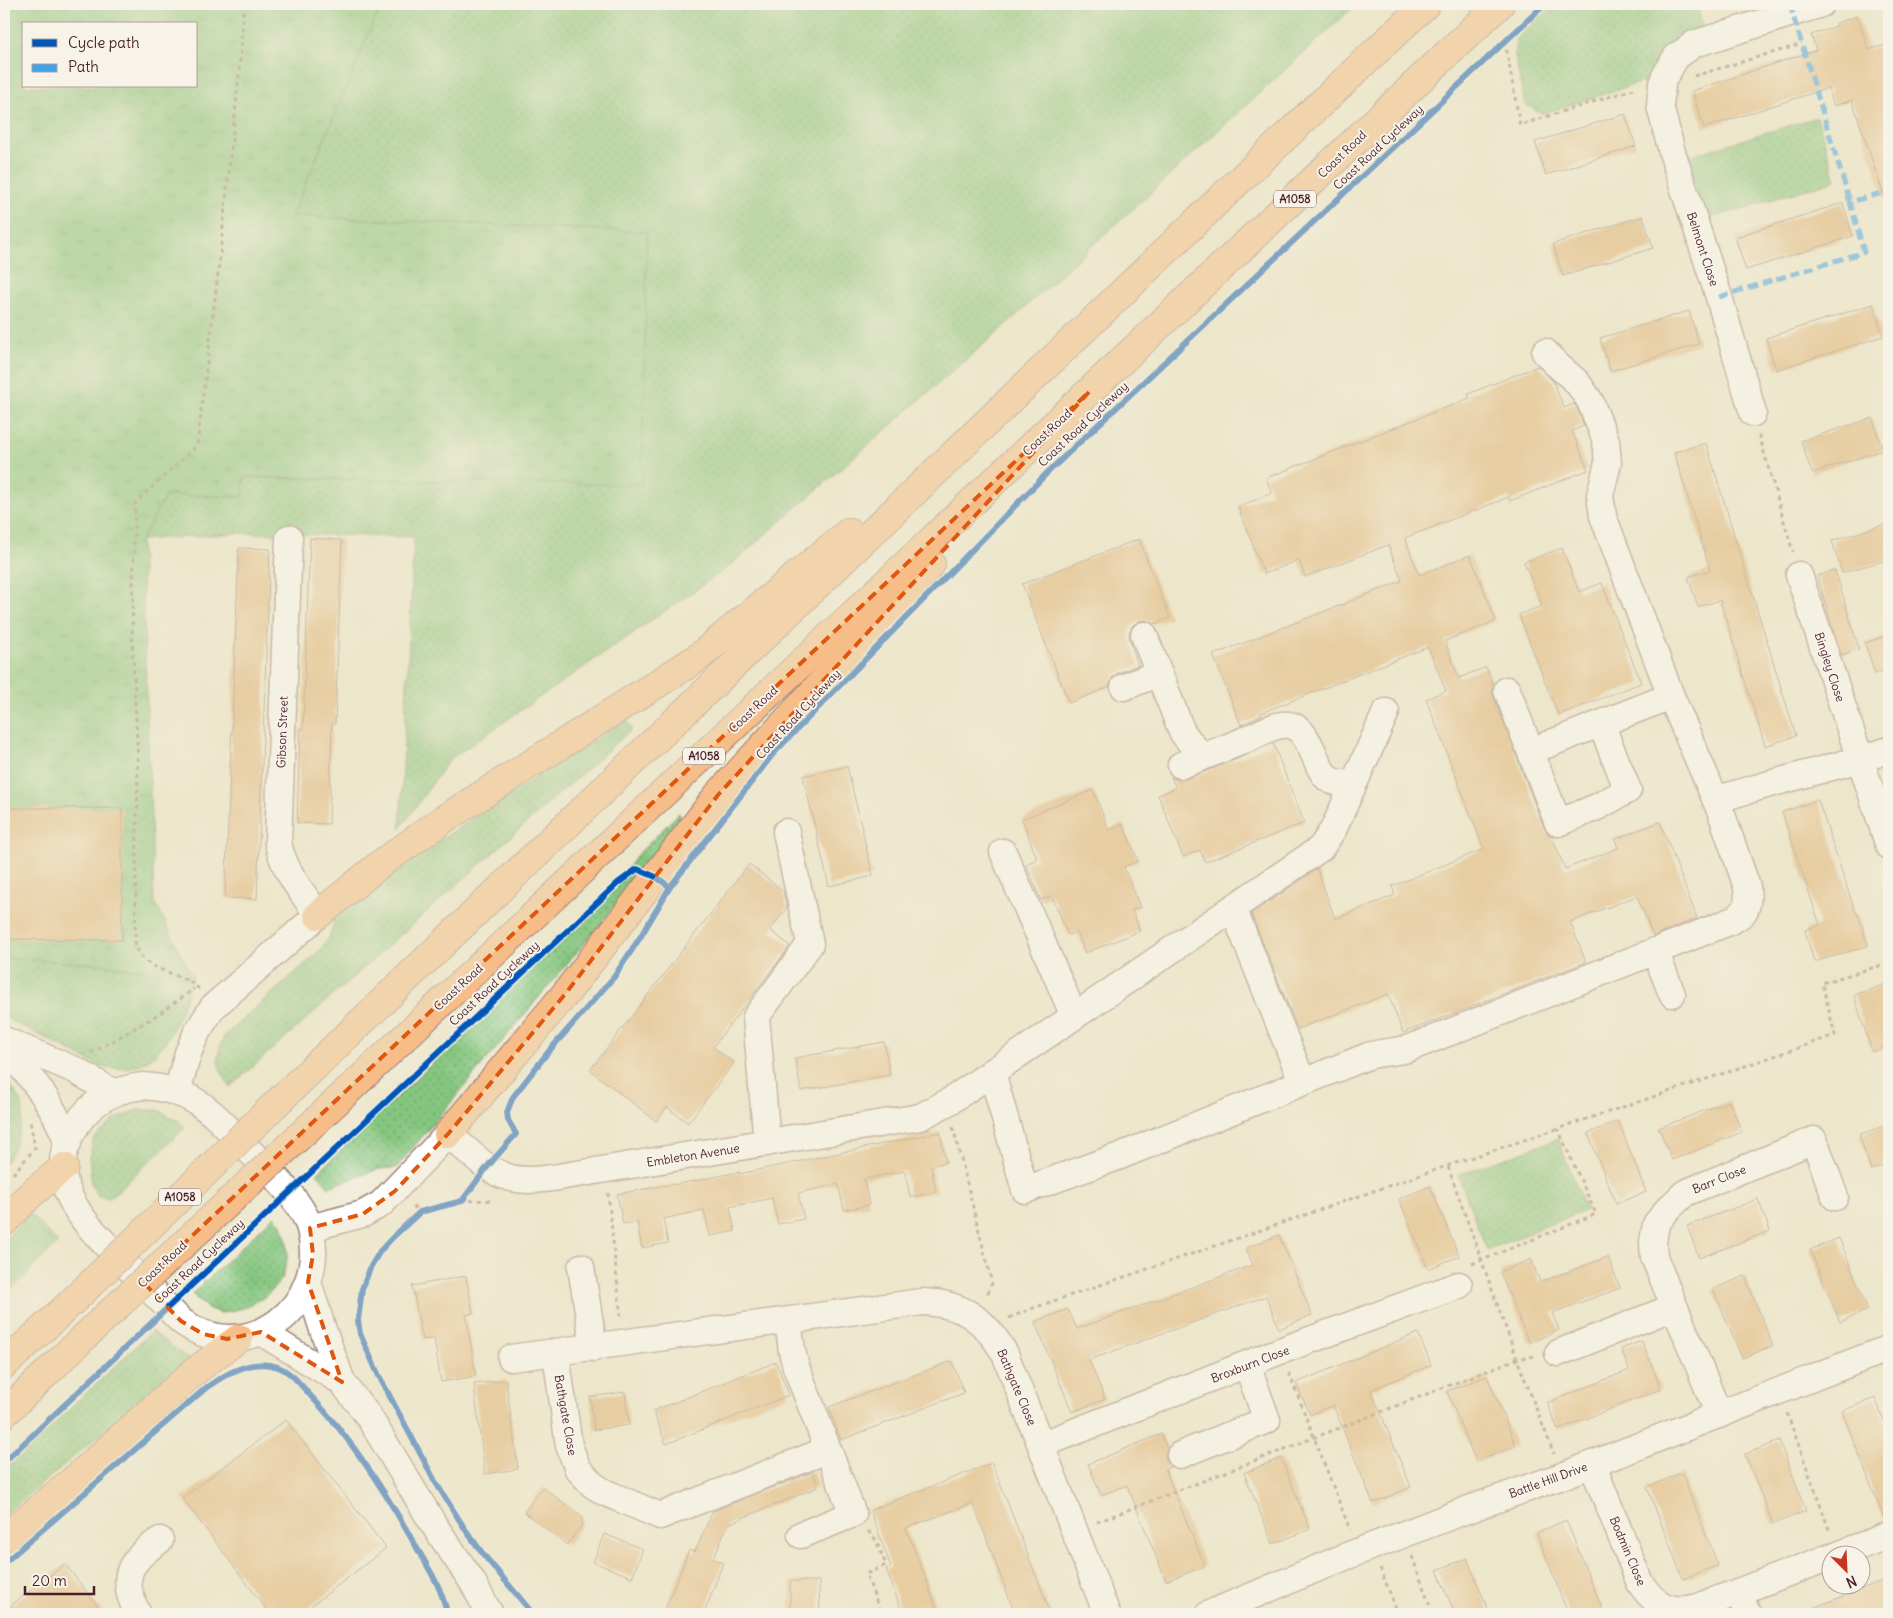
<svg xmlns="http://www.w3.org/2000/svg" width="1893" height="1618" viewBox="0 0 1893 1618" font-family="Delius,sans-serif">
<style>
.grass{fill:url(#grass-dots);stroke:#677255}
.park{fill:url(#park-tufts);stroke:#677255;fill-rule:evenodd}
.building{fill:#e1b072}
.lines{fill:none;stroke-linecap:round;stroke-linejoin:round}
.minor-casing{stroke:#9b827b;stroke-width:29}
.highway-casing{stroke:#9b827b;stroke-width:30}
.path{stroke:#9b827b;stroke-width:3;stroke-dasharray:4 4;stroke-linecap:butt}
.minor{stroke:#fff;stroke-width:26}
.highway{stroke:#f7bd88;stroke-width:28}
.highway-bridge-casing{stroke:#9b827b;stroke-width:30;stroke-linecap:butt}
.highway-bridge{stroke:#f7bd88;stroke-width:28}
.quiet{stroke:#40a2eb;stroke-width:5;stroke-dasharray:10 5;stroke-linecap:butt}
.cycleway-casing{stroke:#f7f3e8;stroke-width:9}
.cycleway{stroke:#0057b8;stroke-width:6}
.marked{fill:none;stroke:#e0560e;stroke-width:4;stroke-dasharray:10 6;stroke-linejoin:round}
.labels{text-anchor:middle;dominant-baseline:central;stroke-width:4;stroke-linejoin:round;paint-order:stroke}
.shield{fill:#f7f3e8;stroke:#7e5f64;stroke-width:1}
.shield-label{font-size:11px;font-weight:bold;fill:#4a1f2b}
.street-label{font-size:12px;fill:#4a1f2b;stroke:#f7f3e8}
</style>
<defs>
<pattern id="grass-dots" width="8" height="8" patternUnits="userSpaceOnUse" patternTransform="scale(1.25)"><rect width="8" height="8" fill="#84c67f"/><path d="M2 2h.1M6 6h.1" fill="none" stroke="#6ea068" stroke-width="1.8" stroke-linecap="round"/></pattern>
<pattern id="park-tufts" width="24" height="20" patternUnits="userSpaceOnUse" patternTransform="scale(1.25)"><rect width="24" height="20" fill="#84c67f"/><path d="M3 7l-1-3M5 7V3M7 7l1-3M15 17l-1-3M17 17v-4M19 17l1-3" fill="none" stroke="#6ea068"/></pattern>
</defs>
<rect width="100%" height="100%" fill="#f7f3e8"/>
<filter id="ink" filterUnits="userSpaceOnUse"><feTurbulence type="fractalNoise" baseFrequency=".02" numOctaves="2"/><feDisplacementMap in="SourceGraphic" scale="10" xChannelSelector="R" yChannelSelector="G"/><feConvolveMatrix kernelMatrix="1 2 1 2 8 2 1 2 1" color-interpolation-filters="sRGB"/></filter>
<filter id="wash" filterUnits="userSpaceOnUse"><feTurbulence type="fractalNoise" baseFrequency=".0096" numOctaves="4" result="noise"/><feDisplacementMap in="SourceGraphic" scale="20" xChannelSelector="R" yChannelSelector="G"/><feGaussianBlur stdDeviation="1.12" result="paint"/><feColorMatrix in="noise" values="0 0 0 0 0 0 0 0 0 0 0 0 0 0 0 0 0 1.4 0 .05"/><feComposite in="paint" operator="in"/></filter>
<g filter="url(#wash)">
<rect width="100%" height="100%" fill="#ece6cb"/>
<g class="grass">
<path d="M381,4h976l-349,319 -282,246 -277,191 -49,69 14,-292 -175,-4 -98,7 25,-45 77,2 1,-20 103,3 300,-248 -355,-16z"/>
<path d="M1553,4h163l-18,5 5,20 -51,50 -110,35 -17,-10 -11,-51 3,-15z"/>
<path d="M1817,117l19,63 -131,40 -19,-63z"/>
<path d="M626,719l6,10 -402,358c-13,-22 -16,-27 -6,-51l92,-82c12,-14 17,-19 18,-38l58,-45z"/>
<path d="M679,813l3,8 -86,108 -200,239 -17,1 -50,18 -12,-14 299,-285 18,-30z"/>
<path d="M4,958l96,6 93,14c-18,46 -29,101 -92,89l-97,-50z"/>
<path d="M4,1080c7,5 18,20 19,29 1,15 -10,45 -19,55z"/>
<path d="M137,1110h21l21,11 6,7 -75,70 -12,-2 -7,-14 -2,-25 5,-19 20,-18z"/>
<path d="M1558,1139l28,71 -99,40 -29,-75z"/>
<path d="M29,1213l29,30 -54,54v-56z"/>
<path d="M274,1216l8,8 5,19v17l-5,19 -17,18 -22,11 -22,5 -14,-5 -15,-14z"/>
<path d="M152,1331l38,29 -186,155v-45z"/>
</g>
<path class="park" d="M4,4h377l-89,212 355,16 -5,253 -398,-8 -1,20 -77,-2 -25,45 13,360 39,78 -93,-14 -96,-6zM24,24h172v62h-172z"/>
<g id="blocks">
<g class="building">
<path d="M1857,16l12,34 20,-6v158h-3l-34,-102 -18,6 -6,-18 -124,40 -12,-37 124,-41 -5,-15 26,-9 -1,-3z"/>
<path d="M1625,114l11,32 -90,29 -11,-33z"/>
<path d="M1843,203l10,33 -107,34 -11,-33z"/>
<path d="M1643,216l10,32 -90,28 -10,-32z"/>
<path d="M1873,304l10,32 -107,34 -10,-32z"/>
<path d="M1689,311l10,33 -89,27 -10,-33z"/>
<path d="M1538,366l15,15 11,27 10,-4 3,4 7,18 -12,5 16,39 -78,31 -1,-4 -104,41 14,37 51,-20 26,66 -51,20 14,37 27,-11 7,18v10l51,133 4,6 4,2 13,33 53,-21 -3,-9 45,-17 37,96 -44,18 -16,-40 -67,26 16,40 -183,71 -15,-39 -90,35 -47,-115 66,-45 18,50 60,-24 -3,-9 92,-37 -58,-150 20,-8 -18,-44 -167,66 1,2 -21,10 -28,-70 189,-74 -14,-36 -83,32 -6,-17 -35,14 -26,-67 34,-14 -6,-15 204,-80 -2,-4z"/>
<path d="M1872,418l11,32 -71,23 -11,-32z"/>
<path d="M1706,443l90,293 -31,10 -45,-146 -22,7 -10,-30 22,-7 -36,-118z"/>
<path d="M1889,523v36l-47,14 -10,-32z"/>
<path d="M310,538l32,2 -7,184h-3l-3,100 -32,-1 3,-94h3z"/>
<path d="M1139,539l31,79 -16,6 -8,-4 -7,1 -6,4 -4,7 1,8 8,25 -20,8 -6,5 -3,9 -40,16 -47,-119z"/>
<path d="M239,548l31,1 -13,350 -32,-1z"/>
<path d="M1562,548l17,44 23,-9 39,100 -83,32 -39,-100 23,-9 -18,-44z"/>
<path d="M1835,570l24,79 -18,6 -24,-79z"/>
<path d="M1889,635v34l-14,5 -10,-31z"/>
<path d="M1273,743l31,80 -99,39 -5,-12 -17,7 -25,-62 18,-7 -5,-11 7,3 8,-1 51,-20z"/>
<path d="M847,766l26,110 -44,10 -26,-110z"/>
<path d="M1093,790l16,40 14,-6 15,37 -14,6 16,40 -8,3 8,21 -55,22 -8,-21 -9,3 -16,-39 -11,4 -15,-36 11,-5 -15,-40z"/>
<path d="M1818,800l38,114h2l10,32 -54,16 -9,-32 15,-5 -38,-113z"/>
<path d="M4,808h118v132l-118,-1z"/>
<path d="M749,864l34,27 4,17 -17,22 20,16 -77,101 21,16 -46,60 -21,-16 -11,14 -66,-51z"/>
<path d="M1889,983v63l-17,6 -18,-57z"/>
<path d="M884,1042l6,33 -89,16 -6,-33z"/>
<path d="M1729,1101l13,31 -70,28 -13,-32z"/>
<path d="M1618,1121l28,71 -30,12 -28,-71z"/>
<path d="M1889,1124v39l-18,7 -12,-35z"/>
<path d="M940,1132l6,30 -15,4 5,26 -26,5 -5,-26 -41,8 5,26 -25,5 -6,-26 -40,9 6,26 -26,5 -6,-26 -42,9 5,24 -25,5 -6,-26 -41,9 5,24 -26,5 -5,-26 -14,2 -6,-30 56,-10v1l66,-13v2z"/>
<path d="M1430,1186l29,70 -31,13 -29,-70z"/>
<path d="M1758,1199l12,32 -71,27 -12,-32z"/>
<path d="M1279,1235l33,80 -33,14 -13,-33 -177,64 16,39 -33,13 -37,-90 33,-13 9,20 176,-64 -7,-17z"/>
<path d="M1839,1238l29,72 -28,12 -30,-72z"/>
<path d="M1608,1257l12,31 -68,25 7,17 -30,13 -29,-71 31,-13 9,23z"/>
<path d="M466,1276l7,37 -7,2 10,61 -35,6 -7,-44 -11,2 -11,-54z"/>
<path d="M1745,1276l28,70 -31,12 -29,-69z"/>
<path d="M1418,1333l13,32 -60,25 40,97 -38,16 -40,-98 -23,10 -14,-32z"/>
<path d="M1642,1341l19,48 -103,41 -11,-27 82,-33 -8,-21z"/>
<path d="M952,1361l12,32 -123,47 -12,-33z"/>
<path d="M776,1362l13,33 -123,49 -13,-33z"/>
<path d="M1487,1376l29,70 -40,16 -29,-71z"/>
<path d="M506,1380l12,89 -33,5 -11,-90z"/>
<path d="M625,1392l4,33 -35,5 -4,-33z"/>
<path d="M1875,1398l14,35v87l-4,1 -43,-110z"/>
<path d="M286,1420l100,128 -85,66h-31l-88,-116z"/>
<path d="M1161,1434l6,14 -2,5 1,7 5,7 -6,2 40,97 -39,15 -39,-96 -26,10 -13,-31z"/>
<path d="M1779,1441l27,70 -33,13 -28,-70z"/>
<path d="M1281,1458l29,71 -37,15 -29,-71z"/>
<path d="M992,1463l59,151h-36l-42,-111 -67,25 33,86h-36l-17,-45 5,-2 -21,-57z"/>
<path d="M813,1472l5,15 -90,37 -15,35 10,4 -19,51h-41l26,-64 6,2 18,-41z"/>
<path d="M1682,1473l36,92 -35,14 -36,-92z"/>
<path d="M543,1487l39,30v8l-15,20 -43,-33z"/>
<path d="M1566,1520l36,88 -17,6h-17l-31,-81z"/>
<path d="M604,1534l39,15 -11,28 -39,-15z"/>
<path d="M1467,1558l23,56h-35l-18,-44z"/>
<path d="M65,1564l39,50h-100v-3z"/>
<path d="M1889,1578v36h-89v-1z"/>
<path d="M790,1581h29l1,33h-30z"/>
</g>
</g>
</g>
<g filter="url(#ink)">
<use href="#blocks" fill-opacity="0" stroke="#9b827b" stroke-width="1"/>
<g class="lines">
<defs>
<g id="minor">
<path d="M1753,413l-34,-116 -47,-145 -12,-46 2,-22 2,-6 12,-21 18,-13 127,-40"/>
<path d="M1799,575l90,271"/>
<path d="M1144,635l38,97 20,25c16,-6 32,-12 47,-19 11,-4 21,-12 33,-13 30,-4 31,45 48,55 7,3 16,4 23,5"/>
<path d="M1124,687l35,-14"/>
<path d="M1507,690l51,133 39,-16 31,-17 -27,-66"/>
<path d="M1531,751l140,-55"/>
<path d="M1181,765l21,-8"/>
<path d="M1716,800c57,-19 116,-31 173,-50"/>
<path d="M1003,852l71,164"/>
<path d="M1233,908l69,173"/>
<path d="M1655,951l17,43"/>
<path d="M4,1040l71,30 39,23"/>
<path d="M4,1049c28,26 50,57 64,94"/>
<path d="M992,1072l33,118 95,-34 248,-100c13,-4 26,-4 39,-7l317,-125c20,-9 26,-13 23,-37l-25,-72 -51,-119 -68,-180 -3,-21 8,-32 -2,-22 -16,-40 -13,-19 -22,-19 -10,-11"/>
<path d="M143,1086c49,3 67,24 99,57 20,22 61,57 68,86 20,76 -63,141 -129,92 -20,-20 -39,-40 -59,-60 -37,-37 -83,-80 -45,-137 16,-24 38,-35 66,-38z"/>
<path d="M177,1092l11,-39 9,-21 16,-25 105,-92c-16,-23 -34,-44 -40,-72l11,-305"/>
<path d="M767,1143l-11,-126 54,-73 -24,-112"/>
<path d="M310,1228l53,-14 18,-10 67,-70c19,15 39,38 63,44 21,5 45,-1 66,-4l343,-57 30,-16 371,-253 13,-20 52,-116"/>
<path d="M581,1267l13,81"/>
<path d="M308,1282l14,45 20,55 27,35 65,108 38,56 18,33"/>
<path d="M788,1321l4,30 4,16 57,147 -52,21"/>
<path d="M261,1332l81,50"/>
<path d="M1558,1353l116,-46"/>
<path d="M556,1354l13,92 9,23 15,16 11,7 56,24 167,-66"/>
<path d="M511,1358l411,-56c40,1 63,17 83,52l102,260"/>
<path d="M1719,1415l-65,-158 -1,-15 3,-18 11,-14 18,-17 129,-53 21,57"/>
<path d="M1041,1445l239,-94 179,-66"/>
<path d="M1180,1455l87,-35 -20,-55"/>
<path d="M1592,1464l48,119c16,23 30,31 58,24l132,-50"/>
<path d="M1835,1556l54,-21"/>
<path d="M1739,1593l9,21"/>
<path d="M138,1614c-19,-37 -10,-52 22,-74"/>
<path d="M1209,1614l138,-58 125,-48 90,-32 327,-128"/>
</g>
<g id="highway">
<path d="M318,915l61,-50 65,-46 252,-160 153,-127"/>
<path d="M284,1096l962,-922 180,-170"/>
<path d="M318,1119l1182,-1115"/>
<path d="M448,1134l118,-141 152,-198 213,-231"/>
<path d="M4,1222l26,-27 34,-28"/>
<path d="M4,1365l72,-67"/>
<path d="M4,1414l96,-92"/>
<path d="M4,1538l73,-61 118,-106 44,-33"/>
</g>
</defs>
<use href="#minor" class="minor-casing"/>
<use href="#highway" class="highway-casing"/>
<g class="path">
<path d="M1505,42l15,83 117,-37"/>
<path d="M1694,76l108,-32"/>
<path d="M1889,244l-3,19 3,1"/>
<path d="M1759,435l34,117"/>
<path d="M199,989c-18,-19 -59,-16 -64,-46l3,-181 -6,-127 3,-132 62,-58 22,-180 20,-190 5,-71"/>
<path d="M91,1053l60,-34 43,-30"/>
<path d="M953,1127l39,156 -6,14"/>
<path d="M1448,1167l69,192 37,95"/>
<path d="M13,1174l22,-26 -5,-27"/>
<path d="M608,1193l13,125"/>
<path d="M462,1201l32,-1"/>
<path d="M413,1206l7,6"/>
<path d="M1472,1264l124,-50 -38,-85"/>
<path d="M1009,1318l27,-11c103,-35 206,-70 309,-106 163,-57 327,-109 490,-166l-13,-52 67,-20"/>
<path d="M1289,1373l61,157"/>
<path d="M1787,1413l43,119"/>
<path d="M1097,1522l420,-163 18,-3"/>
<path d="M868,1531l8,9 10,25 -20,9 15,40"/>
<path d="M1412,1556l21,58"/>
<path d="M1380,1568l18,46"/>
</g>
<use href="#minor" class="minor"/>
<use href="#highway" class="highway"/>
<defs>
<g id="highway-bridge">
<path d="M76,1298l208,-202"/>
<path d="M100,1322l218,-203"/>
</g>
</defs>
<use href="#highway-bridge" class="highway-bridge-casing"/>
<use href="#highway-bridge" class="highway-bridge"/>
<g class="quiet">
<path d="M1794,4l-2,8 58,190"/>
<path d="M1719,297l145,-45 -14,-50 39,-11"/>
</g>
<defs>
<g id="cycleway">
<path d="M4,1462l614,-579 19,-14 19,8 14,10"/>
<path d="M4,1563l203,-176c20,-14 46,-29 71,-20 13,5 22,17 31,27 42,44 75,96 105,149 8,14 17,28 24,43 4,9 7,19 10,28"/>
<path d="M533,1614l-50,-60 -18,-25 -29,-46 -57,-107 -19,-42 -2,-14 4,-31 9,-23 9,-15 14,-15 26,-24 42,-11 26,-35 28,-32 -8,-14 -1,-8 6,-15 36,-46 65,-74 27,-41 29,-49 103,-133 275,-282 497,-468"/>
</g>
</defs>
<use href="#cycleway" class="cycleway-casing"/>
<use href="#cycleway" class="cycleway"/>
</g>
</g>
<path d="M0 0H1893V1618H0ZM1089,392l-371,403 -152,198 -118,141 -53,57 -32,23 -53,14 3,27 -5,27 34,100 -81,-50 -34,7 -24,-5 -22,-13 -38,-39z" fill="#ece6cb" fill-opacity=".55" fill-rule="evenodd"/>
<path class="marked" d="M1089,392l-371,403 -152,198 -118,141 -53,57 -32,23 -53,14 3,27 -5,27 34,100 -81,-50 -34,7 -24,-5 -22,-13 -38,-39z"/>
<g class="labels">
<g class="shield">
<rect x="1274" y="190.5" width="42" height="17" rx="4"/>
<rect x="683" y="747.5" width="42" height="17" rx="4"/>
<rect x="159" y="1188.5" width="42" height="17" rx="4"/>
</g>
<g class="shield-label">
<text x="1295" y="199">A1058</text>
<text x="704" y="756">A1058</text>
<text x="180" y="1197">A1058</text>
</g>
<g class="street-label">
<text transform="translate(1378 147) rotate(-43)">Coast Road Cycleway</text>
<text transform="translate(1342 154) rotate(-44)">Coast Road</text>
<text transform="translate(1703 249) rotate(72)">Belmont Close</text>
<text transform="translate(1083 424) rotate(-43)">Coast Road Cycleway</text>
<text transform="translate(1047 432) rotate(-43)">Coast Road</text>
<text transform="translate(1830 667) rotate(72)">Bingley Close</text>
<text transform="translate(753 709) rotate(-43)">Coast Road</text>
<text transform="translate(798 714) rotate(-47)">Coast Road Cycleway</text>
<text transform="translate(282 732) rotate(-88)">Gibson Street</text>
<text transform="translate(494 983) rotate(-43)">Coast Road Cycleway</text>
<text transform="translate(458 987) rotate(-43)">Coast Road</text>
<text transform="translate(693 1155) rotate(-9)">Embleton Avenue</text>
<text transform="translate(1719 1179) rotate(-22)">Barr Close</text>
<text transform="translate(199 1261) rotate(-43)">Coast Road Cycleway</text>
<text transform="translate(162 1264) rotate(-43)">Coast Road</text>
<text transform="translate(1250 1364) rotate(-21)">Broxburn Close</text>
<text transform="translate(1017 1387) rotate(67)">Bathgate Close</text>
<text transform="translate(566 1415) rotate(80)">Bathgate Close</text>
<text transform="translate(1548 1480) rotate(-20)">Battle Hill Drive</text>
<text transform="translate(1628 1551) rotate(67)">Bodmin Close</text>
</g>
</g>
<rect width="1893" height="1618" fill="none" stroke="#f7f3e8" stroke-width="20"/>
<rect x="22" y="22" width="175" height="65" fill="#f7f3e8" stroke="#b29e9c"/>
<rect x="32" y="39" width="25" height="8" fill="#0057b8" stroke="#b29e9c"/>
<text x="68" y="48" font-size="15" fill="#4a1f2b">Cycle path</text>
<rect x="32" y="64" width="25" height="8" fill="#40a2eb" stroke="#b29e9c"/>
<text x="68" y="72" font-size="15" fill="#4a1f2b">Path</text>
<g transform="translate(1846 1570) rotate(156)"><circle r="24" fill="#f7f3e8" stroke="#b29e9c"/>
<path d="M0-4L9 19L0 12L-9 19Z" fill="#c8321e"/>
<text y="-8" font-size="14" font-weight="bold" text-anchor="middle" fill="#4a1f2b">N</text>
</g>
<path d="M25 1586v8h69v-8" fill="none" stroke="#4a1f2b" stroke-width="2.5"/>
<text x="32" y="1586" font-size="15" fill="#4a1f2b" stroke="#f7f3e8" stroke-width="4" paint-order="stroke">20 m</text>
</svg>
